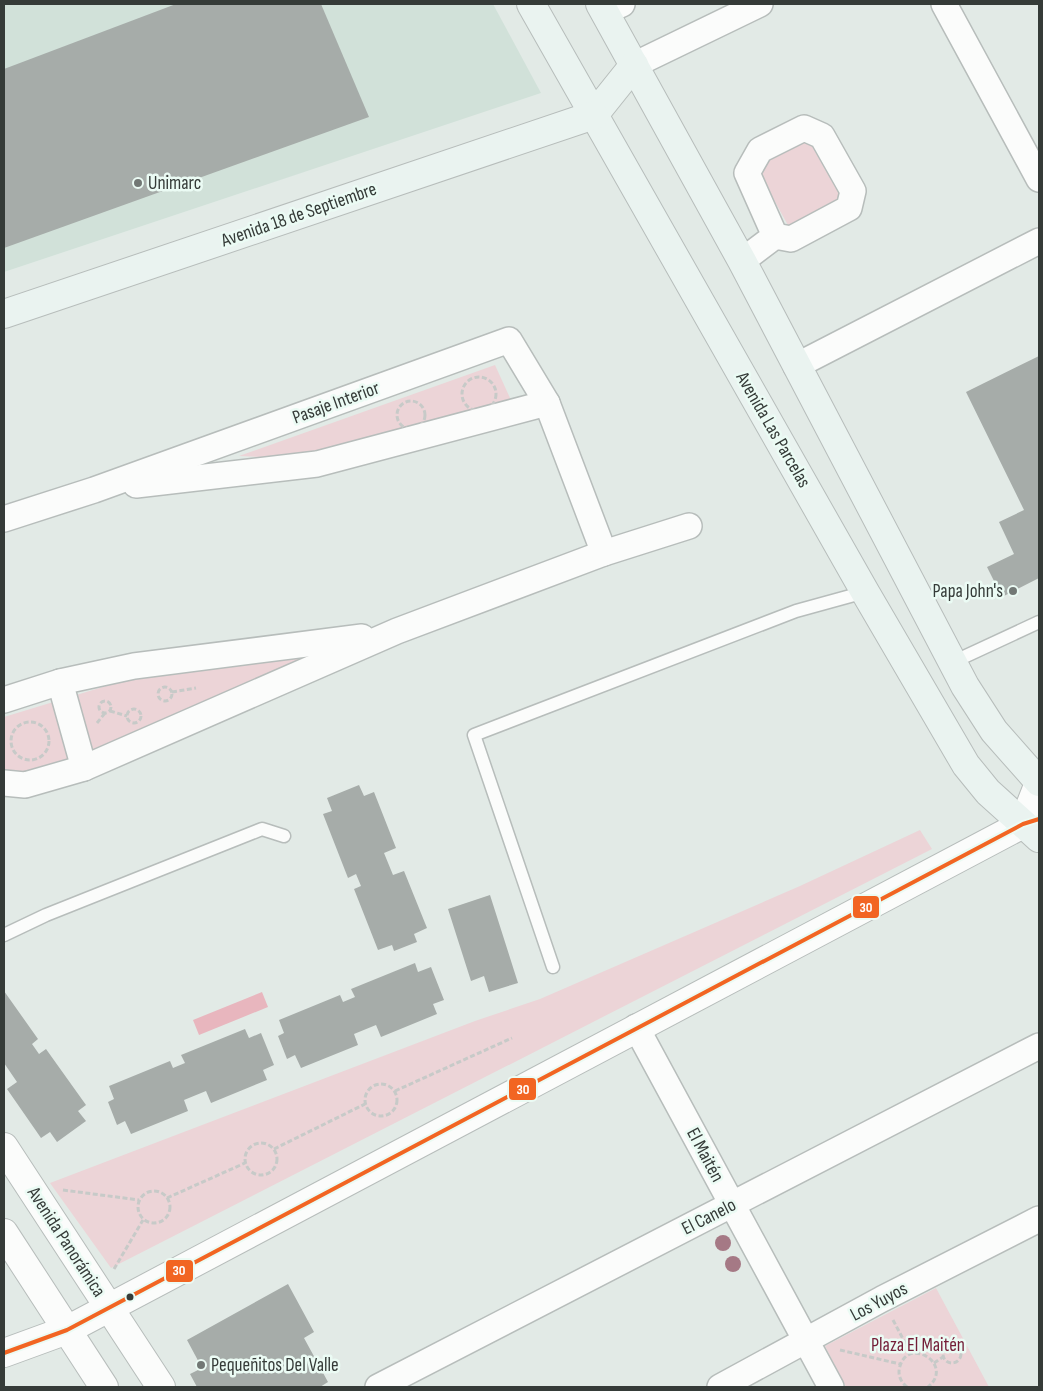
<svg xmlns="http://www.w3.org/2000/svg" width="1043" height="1391" viewBox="0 0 1043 1391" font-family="'Sofia Sans Condensed',sans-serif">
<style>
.built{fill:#d1e1d9}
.green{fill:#ecd4d7}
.water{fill:#e8b6be}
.building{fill:#a6aca9}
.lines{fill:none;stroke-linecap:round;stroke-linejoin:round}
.service-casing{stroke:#b7bdbb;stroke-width:15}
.minor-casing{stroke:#b7bdbb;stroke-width:28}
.tertiary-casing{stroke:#b7bdbb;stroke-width:30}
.secondary-casing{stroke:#b7bdbb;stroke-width:30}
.path{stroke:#c7cac8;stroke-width:3;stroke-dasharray:5 2.5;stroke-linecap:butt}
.service{stroke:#fbfcfb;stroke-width:12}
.minor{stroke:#fbfcfb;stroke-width:25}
.tertiary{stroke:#fbfcfb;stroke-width:28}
.secondary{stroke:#eaf3f0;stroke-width:28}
.bus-1-casing{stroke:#ebfbf4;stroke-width:8}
.bus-1{stroke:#f26522;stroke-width:4}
.tree{fill:#a57985}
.poi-dot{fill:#727875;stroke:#ebfbf4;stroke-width:2}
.bus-dot{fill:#353b38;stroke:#ebfbf4;stroke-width:2}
.labels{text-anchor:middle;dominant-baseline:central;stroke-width:5;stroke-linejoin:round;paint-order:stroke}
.poi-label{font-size:19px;fill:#353b38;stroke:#ebfbf4;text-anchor:start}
.street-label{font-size:19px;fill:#353b38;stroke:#ebfbf4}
.park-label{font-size:19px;fill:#731c36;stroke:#ebfbf4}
.line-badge{stroke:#ebfbf4;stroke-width:2}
.badge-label{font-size:14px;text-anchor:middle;font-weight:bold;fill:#fff}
</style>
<rect width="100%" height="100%" fill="#e2eae6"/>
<path class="built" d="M4,4h489l48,89 -537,179z"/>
<g class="green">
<path d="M807,137l34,60 -52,30 -34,-61z"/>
<path d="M495,365l15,33 -10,14 -189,47 -72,-3z"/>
<path d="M317,655l-222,99 -63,20 -24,-1 -4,-4v-52l148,-45z"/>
<path d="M920,830l12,19 -821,419 -61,-85 425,-162 65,-22 260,-113z"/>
<path d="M936,1288l53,99h-143l-21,-41z"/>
</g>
<path class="water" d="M262,992l6,15 -69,28 -6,-15z"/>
<g class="building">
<path d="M176,4h145l48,113 -365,131v-179z"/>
<path d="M1039,356v222l-37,19 -15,-30 27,-13 -15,-32 25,-12 -58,-118z"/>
<path d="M359,785l5,11 10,-4 22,56 -12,5 9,22 11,-4 23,57 -13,6 3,8 -23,9 -2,-6 -14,5 -24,-61 7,-3 -5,-12 -8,4 -25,-64 9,-3 -5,-13z"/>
<path d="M490,895l28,88 -29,9 -5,-16 -13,5 -23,-72z"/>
<path d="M415,963l3,9 13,-5 13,33 -11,4 4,10 -56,23 -5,-12 -22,9 4,11 -57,23 -6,-13 -8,4 -9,-23 6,-3 -5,-13 61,-25 3,7 12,-5 -4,-8z"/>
<path d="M4,991l34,48 -6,5 7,10 7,-5 40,56 -8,6 8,10 -29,21 -7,-10 -9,6 -34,-49 10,-7 -13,-19z"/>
<path d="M245,1029l4,9 12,-5 13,32 -11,5 4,10 -56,23 -5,-12 -22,9 4,11 -57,23 -6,-13 -8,4 -9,-23 6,-3 -5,-13 61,-25 3,7 12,-5 -4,-8z"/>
<path d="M288,1284l26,48 -10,6 24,44 -8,5h-123l-7,-13 12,-6 -15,-28z"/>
</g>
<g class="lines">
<defs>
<g id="service">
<path d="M953,662l86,-40"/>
<path d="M4,935l42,-20 216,-86 22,7"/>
<path d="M553,967l-79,-232 322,-124 69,-19"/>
</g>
<g id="minor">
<path d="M944,4l95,175"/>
<path d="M604,12l18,-8"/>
<path d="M634,65l126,-61"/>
<path d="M742,261l33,-25 16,3 58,-31 4,-17 -31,-55 -18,-8 -44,22 -13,23 28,63"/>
<path d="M796,366l243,-125"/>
<path d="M136,485l181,-21 230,-61"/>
<path d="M4,519l90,-29 415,-150 38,63 57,150 -207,78 -313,137 -59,17 -21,-2"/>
<path d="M604,553l85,-27"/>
<path d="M60,682l24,86"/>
<path d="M4,700l56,-18 74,-16 228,-29"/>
<path d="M636,1027l195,360"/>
<path d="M378,1387l661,-341"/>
<path d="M720,1387l162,-88 157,-80"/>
</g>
<g id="tertiary">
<path d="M1023,824l16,-41"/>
<path d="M4,1147l157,240"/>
<path d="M4,1233l100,154"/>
<path d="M4,1353l63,-23 956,-506 16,-5"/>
</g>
<g id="secondary">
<path d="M531,4l334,588 101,173 22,27 51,46"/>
<path d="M600,4l142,257 223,425 29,45 45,51"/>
<path d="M594,115l40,-50"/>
<path d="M4,314l590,-199"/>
</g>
</defs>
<use href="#service" class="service-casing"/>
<use href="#minor" class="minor-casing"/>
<use href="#tertiary" class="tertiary-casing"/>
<use href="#secondary" class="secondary-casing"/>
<g class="path">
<circle cx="479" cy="394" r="17"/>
<circle cx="411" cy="415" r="14"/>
<circle cx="165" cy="694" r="7"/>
<path d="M172,692l24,-4"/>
<circle cx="105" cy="707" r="6"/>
<circle cx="134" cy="716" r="7"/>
<path d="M110,711l17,5"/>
<circle cx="30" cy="741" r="19"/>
<path d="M97,723l8,-10"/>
<circle cx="381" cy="1100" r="16"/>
<path d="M395,1091l117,-53"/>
<circle cx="261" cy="1159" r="16"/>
<path d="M274,1149l91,-45"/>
<path d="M63,1190l76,10"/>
<circle cx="154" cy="1207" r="16"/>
<path d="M167,1198l78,-35"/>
<path d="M114,1269l29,-49"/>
<path d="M893,1320l18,34"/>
<circle cx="952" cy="1354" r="9"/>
<path d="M840,1350l60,14"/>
<path d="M934,1363l9,-6"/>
<path d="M907,1387c-6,-5 -10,-12 -7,-21 9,-30 55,-1 28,21"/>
</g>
<use href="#service" class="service"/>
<use href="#minor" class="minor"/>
<use href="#tertiary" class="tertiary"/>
<use href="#secondary" class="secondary"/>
<defs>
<path id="bus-1" d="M4,1353l63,-23 956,-506 16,-5"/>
</defs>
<use href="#bus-1" class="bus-1-casing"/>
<use href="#bus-1" class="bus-1"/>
</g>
<g class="tree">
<circle cx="723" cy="1243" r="8"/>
<circle cx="733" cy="1264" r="8"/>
</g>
<g class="poi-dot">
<circle cx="138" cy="183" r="5"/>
<circle cx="1013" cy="591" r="5"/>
<circle cx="201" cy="1365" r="5"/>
</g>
<circle class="bus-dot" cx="130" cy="1297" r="4.5"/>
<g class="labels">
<g class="poi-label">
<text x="148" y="183">Unimarc</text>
<text x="1003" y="591" text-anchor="end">Papa John's</text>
<text x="211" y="1365">Pequeñitos Del Valle</text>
</g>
<g class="street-label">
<text transform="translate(299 215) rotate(-19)">Avenida 18 de Septiembre</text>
<text transform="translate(336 403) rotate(-20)">Pasaje Interior</text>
<text transform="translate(773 430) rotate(60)">Avenida Las Parcelas</text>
<text transform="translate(705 1155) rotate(62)">El Maitén</text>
<text transform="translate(709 1217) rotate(-27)">El Canelo</text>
<text transform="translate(66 1242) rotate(57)">Avenida Panorámica</text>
<text transform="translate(879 1302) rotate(-28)">Los Yuyos</text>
</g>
<g class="park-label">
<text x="918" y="1345">Plaza El Maitén</text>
</g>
</g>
<g class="line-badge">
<rect x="852" y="895" width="28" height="24" rx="5" fill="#f26522"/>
<rect x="508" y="1077" width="29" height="24" rx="5" fill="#f26522"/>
<rect x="165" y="1259" width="29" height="24" rx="5" fill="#f26522"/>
</g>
<g class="badge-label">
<text x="866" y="912">30</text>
<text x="523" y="1094">30</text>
<text x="179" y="1275">30</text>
</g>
<rect width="1043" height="1391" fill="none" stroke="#353b38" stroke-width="10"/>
</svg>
